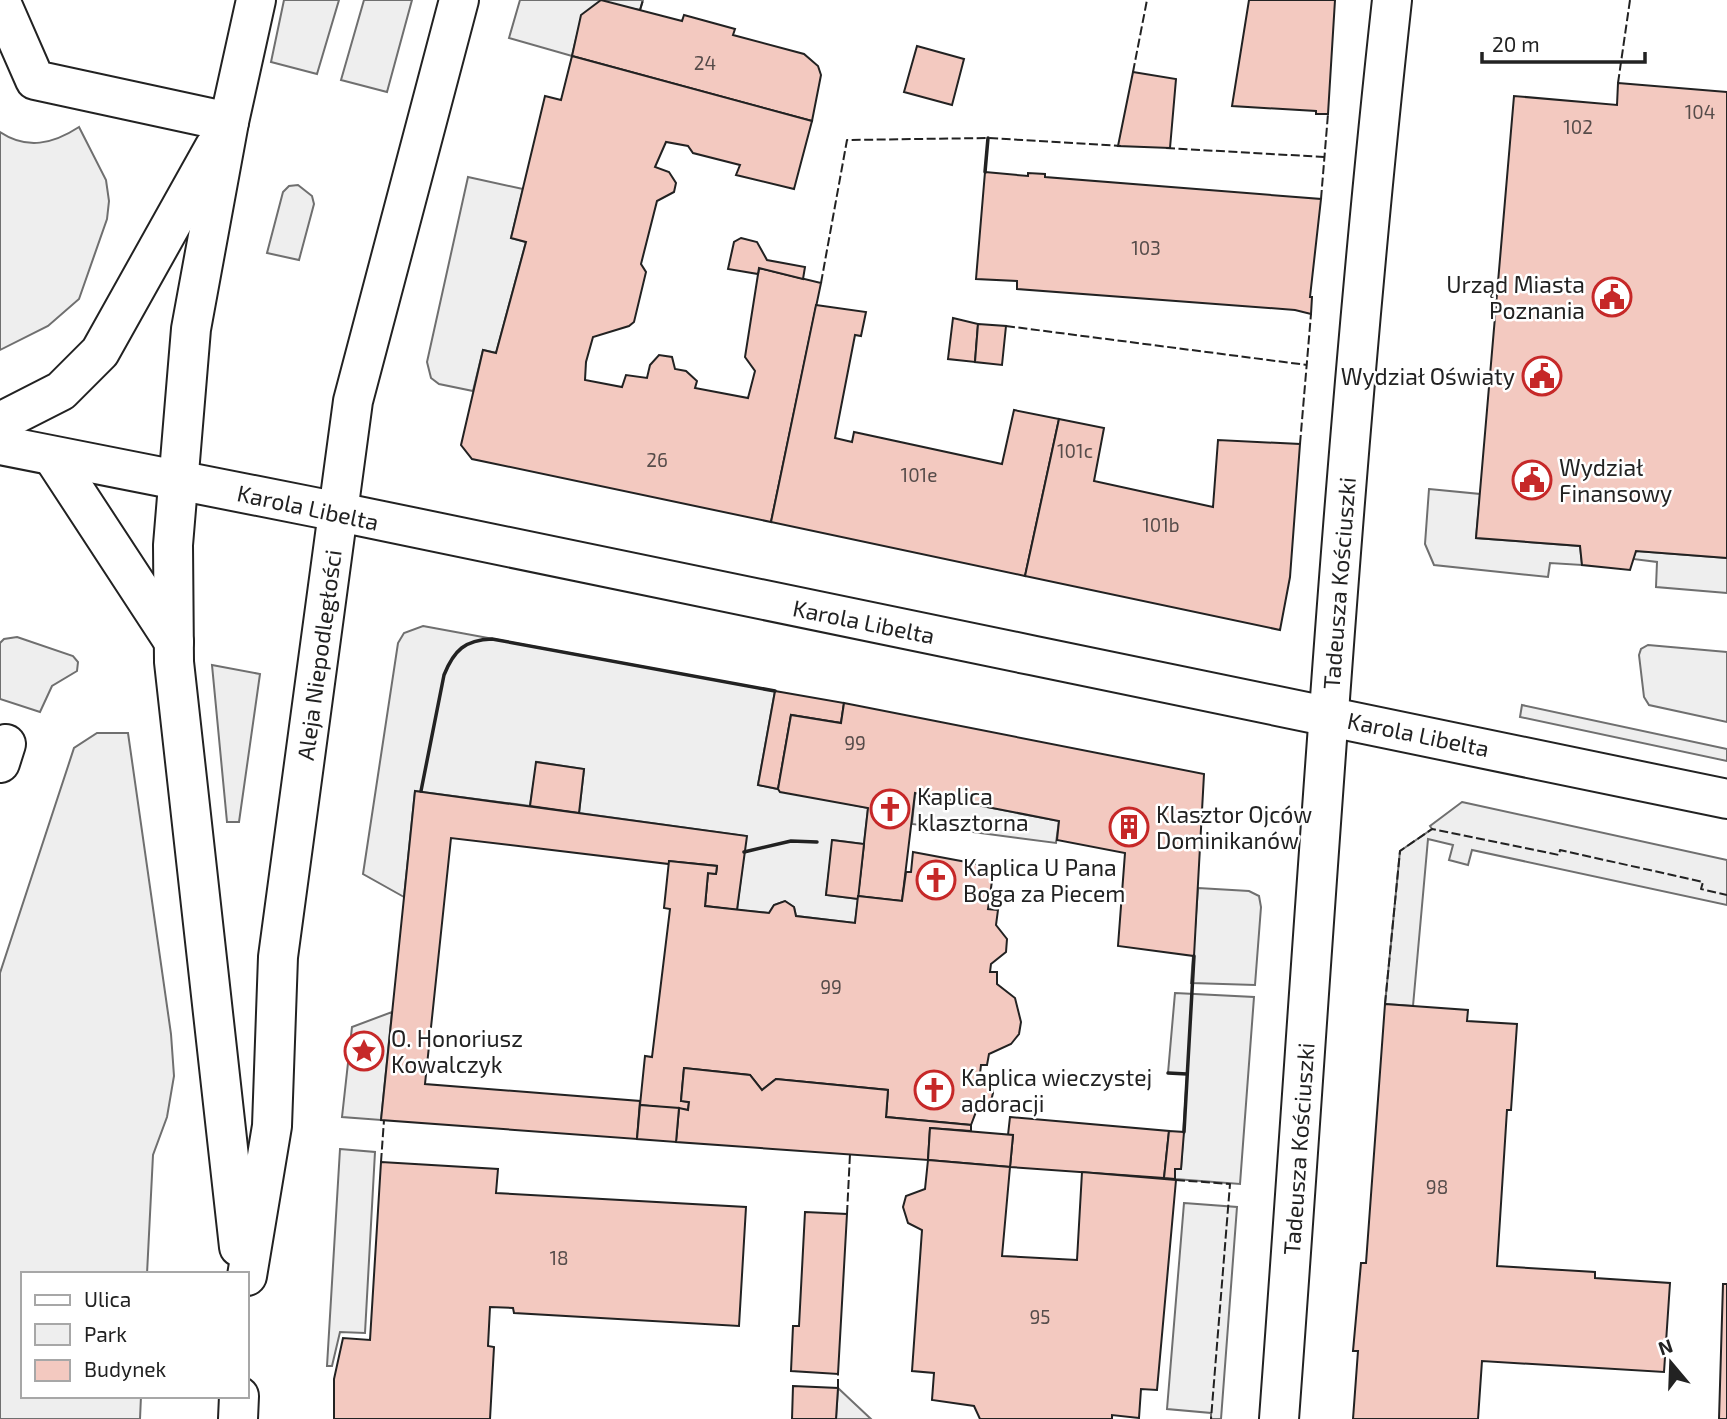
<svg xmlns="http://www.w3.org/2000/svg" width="1727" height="1419" viewBox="0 0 1727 1419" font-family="'Exo 2',sans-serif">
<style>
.green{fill:#eee;stroke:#6f6f6f;stroke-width:2}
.building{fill:#f3c9c0;stroke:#222;stroke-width:2}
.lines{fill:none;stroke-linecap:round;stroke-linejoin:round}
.street-casing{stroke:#222;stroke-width:42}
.secondary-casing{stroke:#222;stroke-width:42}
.street{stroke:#fff;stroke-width:38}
.secondary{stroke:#fff;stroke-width:38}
.fence{stroke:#222;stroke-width:2;stroke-dasharray:9 3.5;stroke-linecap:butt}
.wall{stroke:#222;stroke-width:3.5}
.labels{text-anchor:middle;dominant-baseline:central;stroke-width:5;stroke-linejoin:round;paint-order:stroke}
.number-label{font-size:19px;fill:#564c4a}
.poi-label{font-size:23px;fill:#222;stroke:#fff;text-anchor:start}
.street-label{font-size:23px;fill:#222;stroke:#fff}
</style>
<rect width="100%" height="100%" fill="#fff"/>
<g class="green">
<path d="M284,0h55l-22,74 -46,-12z"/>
<path d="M364,0h48l-25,92 -46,-12z"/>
<path d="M520,0h123l-3,10c-56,-10 -56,-6 -68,46l-63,-18z"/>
<path d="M79,127l27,53 3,21 -2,18 -28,80 -31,27 -48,24v-218c27,18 53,12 79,-5z"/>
<path d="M468,177l55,12 -12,49 15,4 -30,111 -13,-3 -10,41 -34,-7 -8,-6 -4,-16z"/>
<path d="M298,185l14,11 2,8 -15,56 -32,-7 16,-61 6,-6z"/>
<path d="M1429,489l51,5 -4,44 104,8 2,19 -32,-2 -2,14 -114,-12 -9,-21z"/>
<path d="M1636,551l91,7v35l-71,-6 1,-25 -24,-3z"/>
<path d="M423,626l352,65 -17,94 110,23 -4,36 -31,-4 -7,55 32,4 -3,24 -59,-7 -2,-9 -9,-6 -11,4 -5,8 -32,-3 9,-74 -167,-23 5,-44 -47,-7 -7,44 -115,-15 -11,106 -41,-23 35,-231 6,-10z"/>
<path d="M17,637l56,19 5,6 -1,9 -25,15 -12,26 -40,-13v-56l4,-4z"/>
<path d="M1648,645l79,7v70l-78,-17 -5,-8 -5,-42 2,-6z"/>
<path d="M212,665l48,9 -21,148h-12z"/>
<path d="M1522,705l205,44v12l-207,-44z"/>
<path d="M97,733h31l43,301 3,42 -7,41 -14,38 -6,119h-124v122h118l-1,23h-140v-446l74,-225z"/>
<path d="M915,793l144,28 -3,22 -144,-19z"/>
<path d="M1462,802l265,58v45l-255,-55 -4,15 -19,-5 4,-15 -25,-6 -15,167 -28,-2 15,-153 32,-22 -2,-3z"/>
<path d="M1198,888l51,3 10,5 2,11 -6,78 -64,-2z"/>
<path d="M1175,993l79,4 -14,187 -65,-5v-10h6l6,-95 -19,-1z"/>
<path d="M392,1012l-11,108 -39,-3 10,-90z"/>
<path d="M340,1149l35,3 -10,181 -25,-1 -8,34h-5z"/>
<path d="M1184,1203l53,4 -16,212h-10v-6l-44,-4z"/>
<path d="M838,1388l33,31h-35z"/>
</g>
<g class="building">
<path d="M601,0l81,21 2,-6 51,14 -2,6 71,19 14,12 3,9 -9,46 -240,-65 9,-41z"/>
<path d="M1249,0h86l-7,114h-12v-3l-84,-5z"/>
<path d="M917,46l47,13 -12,46 -48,-13z"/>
<path d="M572,56l240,65 -18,68 -58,-14 4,-10 -47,-12 -5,-7 -22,-4 -11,25 14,5 7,11 -2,9 -17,9 -16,63 5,8 -12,50 -5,4 -36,11 -7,25 -1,18 37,7 4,-12 21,3 3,-13 9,-10 13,2 3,12 11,2 11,10 -2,7 53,10 7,-27 -10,-14 14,-89 62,15 -50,239 -299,-63 -11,-14 22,-95 13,3 30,-111 -15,-4 34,-142 16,4z"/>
<path d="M1133,72l43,7 -6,69 -52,-2z"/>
<path d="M1618,83l109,9v466l-91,-7 -6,19 -48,-5 -2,-19 -104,-8 38,-442 103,9z"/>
<path d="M985,172l43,4v-3l17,1v3l276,22 -11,98h2l-1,17 -16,-4 -278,-21v-8l-41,-2z"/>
<path d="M741,238l16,4 10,18 38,7 -2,12 -44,-11 -1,6 -30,-5 6,-27z"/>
<path d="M816,305l50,7 -5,24 -6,-1 -20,103 17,4 2,-10 148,32 12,-54 45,9 -34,157 -254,-54z"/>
<path d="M953,318l25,6 -3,38 -27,-3z"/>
<path d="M978,324l28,2 -4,39 -27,-3z"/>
<path d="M1059,419l45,9 -10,53 119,26 5,-67 82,4 -10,133 -10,53 -255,-54z"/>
<path d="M775,691l69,12 -3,20 -50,-8 -13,74 -20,-4z"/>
<path d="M844,703l360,71 -10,182 -76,-10 7,-93 -68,-13 2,-19 -144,-28 -13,108 -44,-5 10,-88 -88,-16 -2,-3 13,-74 50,8z"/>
<path d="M536,762l48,7 -5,44 -49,-7z"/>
<path d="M415,791l332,45 -10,74 -32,-4 3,-33 8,1 1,-8 -48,-5v3l-218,-26 -26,246 215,17 -3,38 -256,-19z"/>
<path d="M832,840l32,4 -6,55 -32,-4z"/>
<path d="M913,852l64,12 7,4 8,13 -4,28 10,1 -2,15 11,14 -1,13 -15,12 -1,8h7v12l18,14 6,24 -2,12 -8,10 -22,10 -2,11h-6l-1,9 11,10 2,9 -2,8 -15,11 -5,13 -85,-8 2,-27 -112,-11 -14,11 -12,-15 -66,-7 -3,33 8,1 -1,8 -48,-5 5,-49 7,1 18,-148 -6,-1 5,-47 48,5 -1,8 -8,-1 -3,33 64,7 5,-8 11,-4 9,6 2,9 59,7 3,-27 44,5 4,-29h5z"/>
<path d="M1385,1004l83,6 -1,11 50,3 -6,86h-4l-10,156 98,6v6l75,5 -6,89 -182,-11 -4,58h-125l5,-68h-5l8,-88h5z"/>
<path d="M684,1068l66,7 12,15 14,-11 112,11 -2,27 85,8v6l-41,-3 -2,32 -252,-18 3,-34 9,2 1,-8 -8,-1z"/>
<path d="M640,1105l39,3 -3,34 -39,-3z"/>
<path d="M1010,1117l159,14 -5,47 -154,-11 3,-32h-5z"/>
<path d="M930,1128l83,7 -3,32 -82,-7z"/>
<path d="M1169,1131l15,1 -3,37h-6v10l-11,-1z"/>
<path d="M928,1160l82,7 -8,89 75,4 5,-88 94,8 -19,210 -16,-1 -2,29 -27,-3v4h-132l-6,-13 -42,-6 2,-27 -22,-2 10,-141 -14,-7 -5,-16 3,-11 19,-7z"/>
<path d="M381,1162l117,7 -2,24 250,14 -7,119 -225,-13 -1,-5 -23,-1 -2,39 6,1 -4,72h-156v-40l9,-41 27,2z"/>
<path d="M805,1212l42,2 -9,160 -47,-3 2,-45h6z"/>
<path d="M1723,1284h4v135h-8z"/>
<path d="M793,1386l45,2 -2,31h-44z"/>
</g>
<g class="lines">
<defs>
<g id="street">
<path d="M0,0l35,80 194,42"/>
<path id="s1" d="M339,512c462,100 926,187 1388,287"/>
<path d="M0,763l6,-19"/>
<path id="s2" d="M1279,1419c35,-473 61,-947 113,-1419"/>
</g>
<g id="secondary">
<path d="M0,422l61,-31 39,-39 114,-204"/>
<path d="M0,445l339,67"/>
<path d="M53,457l121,185"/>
<path d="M239,1247l-65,-585 -1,-117 18,-216 38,-207 27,-122"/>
<path id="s3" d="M247,1276l25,-150 6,-169 75,-556 106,-401"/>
<path d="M238,1419l1,-23"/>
</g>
</defs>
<use href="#street" class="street-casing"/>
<use href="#secondary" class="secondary-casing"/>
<use href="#street" class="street"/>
<use href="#secondary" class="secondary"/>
<g class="fence">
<path d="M640,10l3,-10"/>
<path d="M1133,72l14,-72"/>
<path d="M1618,83l12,-83"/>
<path d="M1166,148l158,9"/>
<path d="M1321,199l7,-85"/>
<path d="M821,283l26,-143 141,-2 133,8"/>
<path d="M1006,326l301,39"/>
<path d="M1300,444l11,-130"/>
<path d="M1385,1004l15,-153 32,-22 127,26 1,-5 143,32 -2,7 26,6"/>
<path d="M381,1162l3,-42"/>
<path d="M1176,1180l54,4 -19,235"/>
<path d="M847,1214l3,-60"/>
<path d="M838,1388v-14"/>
</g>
<g class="wall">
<path d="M985,172l3,-34"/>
<path d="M421,791l23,-116c10,-25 21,-35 48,-36l283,52"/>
<path d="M744,852l47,-11 26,1"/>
<path d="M1168,1073l19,1"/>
<path d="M1184,1132l10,-176"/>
</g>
</g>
<defs>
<symbol id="civic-ring" viewBox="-11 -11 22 22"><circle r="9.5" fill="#fff" stroke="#c62828" stroke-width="1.5"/><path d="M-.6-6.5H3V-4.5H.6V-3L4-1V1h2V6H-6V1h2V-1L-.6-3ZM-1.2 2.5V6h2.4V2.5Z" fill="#c62828"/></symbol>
<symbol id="church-ring" viewBox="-11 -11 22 22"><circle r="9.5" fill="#fff" stroke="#c62828" stroke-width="1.5"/><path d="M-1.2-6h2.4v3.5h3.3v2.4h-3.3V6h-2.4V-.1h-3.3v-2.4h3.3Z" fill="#c62828"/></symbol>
<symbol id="building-ring" viewBox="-11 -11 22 22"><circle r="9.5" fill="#fff" stroke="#c62828" stroke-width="1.5"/><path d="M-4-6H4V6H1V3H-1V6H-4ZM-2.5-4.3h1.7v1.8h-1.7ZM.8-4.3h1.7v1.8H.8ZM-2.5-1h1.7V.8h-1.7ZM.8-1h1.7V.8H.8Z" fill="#c62828"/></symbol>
<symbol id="sight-ring" viewBox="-11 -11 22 22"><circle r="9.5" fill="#fff" stroke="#c62828" stroke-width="1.5"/><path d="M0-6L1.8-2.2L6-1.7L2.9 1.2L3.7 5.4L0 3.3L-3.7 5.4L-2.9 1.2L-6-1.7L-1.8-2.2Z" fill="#c62828"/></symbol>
</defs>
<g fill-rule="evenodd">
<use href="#civic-ring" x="1590" y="275" width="44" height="44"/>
<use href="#civic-ring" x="1520" y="354" width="44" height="44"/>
<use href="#civic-ring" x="1510" y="458" width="44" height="44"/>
<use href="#church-ring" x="868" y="787" width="44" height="44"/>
<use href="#building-ring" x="1107" y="805" width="44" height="44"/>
<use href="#church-ring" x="914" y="858" width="44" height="44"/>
<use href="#sight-ring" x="342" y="1029" width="44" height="44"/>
<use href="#church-ring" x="912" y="1068" width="44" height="44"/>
</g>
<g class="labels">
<g class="number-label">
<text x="705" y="62">24</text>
<text x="1700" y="111">104</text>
<text x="1578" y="126">102</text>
<text x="1146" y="247">103</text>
<text x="1075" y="450">101c</text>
<text x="657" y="459">26</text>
<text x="919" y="474">101e</text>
<text x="1161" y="524">101b</text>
<text x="855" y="742">99</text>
<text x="831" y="986">99</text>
<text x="1437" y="1186">98</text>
<text x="559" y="1257">18</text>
<text x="1040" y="1316">95</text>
</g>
<g class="poi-label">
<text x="1585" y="284" text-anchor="end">Urząd Miasta<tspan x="1585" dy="26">Poznania</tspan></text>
<text x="1515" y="376" text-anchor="end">Wydział Oświaty</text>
<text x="1559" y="467">Wydział<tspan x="1559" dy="26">Finansowy</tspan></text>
<text x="917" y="796">Kaplica<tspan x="917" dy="26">klasztorna</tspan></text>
<text x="1156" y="814">Klasztor Ojców<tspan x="1156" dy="26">Dominikanów</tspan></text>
<text x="963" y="867">Kaplica U Pana<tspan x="963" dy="26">Boga za Piecem</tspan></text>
<text x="391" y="1038">O. Honoriusz<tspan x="391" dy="26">Kowalczyk</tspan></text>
<text x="961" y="1077">Kaplica wieczystej<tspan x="961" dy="26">adoracji</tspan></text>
</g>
<g class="street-label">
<text transform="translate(308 507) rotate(12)">Karola Libelta</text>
<text stroke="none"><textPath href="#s2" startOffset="838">Tadeusza Kościuszki</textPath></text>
<text stroke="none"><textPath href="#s1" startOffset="536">Karola Libelta</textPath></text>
<text stroke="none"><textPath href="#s3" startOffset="626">Aleja Niepodległości</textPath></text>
<text stroke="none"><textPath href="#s1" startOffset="1102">Karola Libelta</textPath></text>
<text stroke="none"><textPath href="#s2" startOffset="271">Tadeusza Kościuszki</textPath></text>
</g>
</g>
<rect x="21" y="1272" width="228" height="126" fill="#ffffff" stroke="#a7a7a7" stroke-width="2"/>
<rect x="35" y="1295" width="35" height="10" fill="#ffffff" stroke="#a7a7a7" stroke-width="2"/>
<text x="84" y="1307" font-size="21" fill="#222222">Ulica</text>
<rect x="35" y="1324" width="35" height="21" fill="#eeeeee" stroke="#a7a7a7" stroke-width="2"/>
<text x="84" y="1342" font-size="21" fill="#222222">Park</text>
<rect x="35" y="1360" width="35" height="21" fill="#f3c9c0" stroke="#a7a7a7" stroke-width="2"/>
<text x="84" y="1377" font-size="21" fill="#222222">Budynek</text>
<g transform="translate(1671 1363) rotate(341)" stroke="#ffffff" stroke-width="5" paint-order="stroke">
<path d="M0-5L12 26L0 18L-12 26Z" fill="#222222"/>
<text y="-10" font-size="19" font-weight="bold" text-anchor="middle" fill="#222222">N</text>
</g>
<path d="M1482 52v10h163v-10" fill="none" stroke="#222222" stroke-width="3.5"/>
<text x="1492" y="52" font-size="21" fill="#222222" stroke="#ffffff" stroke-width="5" paint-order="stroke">20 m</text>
</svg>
